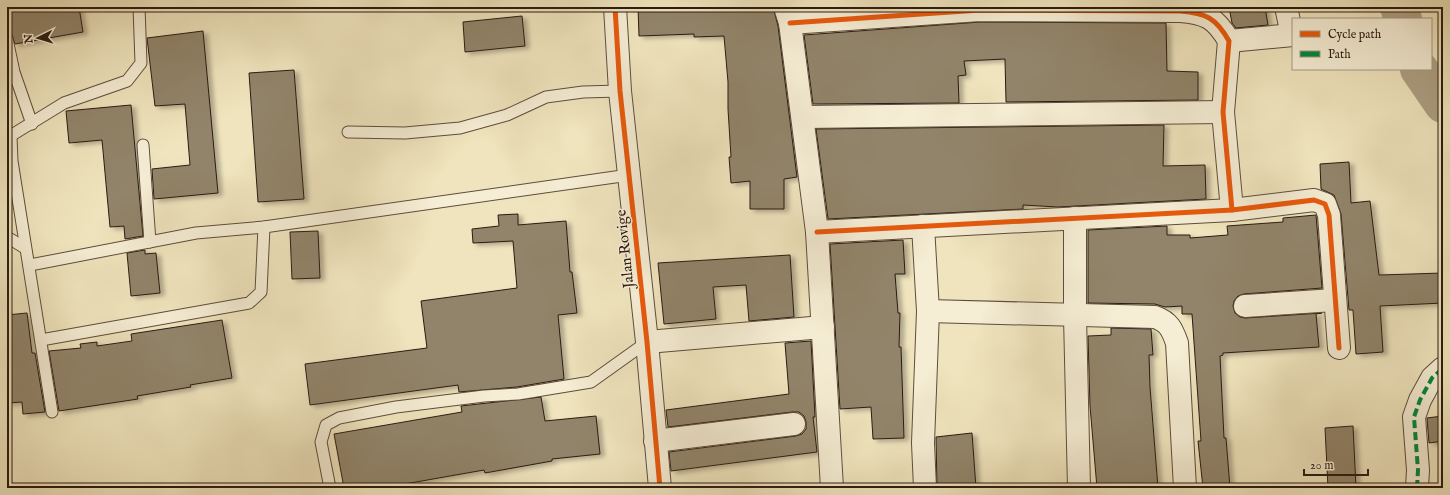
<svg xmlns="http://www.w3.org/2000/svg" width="1450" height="495" viewBox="0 0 1450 495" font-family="'IM FELL English',serif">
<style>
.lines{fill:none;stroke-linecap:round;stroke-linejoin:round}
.river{stroke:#ada083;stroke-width:38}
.building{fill:#91846b;stroke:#2c1b12;filter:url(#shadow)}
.lane-casing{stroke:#5d4d3d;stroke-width:13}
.street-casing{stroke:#5d4d3d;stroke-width:24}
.lane{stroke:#f5edd4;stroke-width:11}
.street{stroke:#f5edd4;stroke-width:22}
.quiet{stroke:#00873e;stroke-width:4;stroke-dasharray:8 4;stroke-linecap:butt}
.cycleway-casing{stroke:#f5edd4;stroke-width:8}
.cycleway{stroke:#e8590c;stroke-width:5}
.labels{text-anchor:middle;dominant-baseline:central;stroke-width:3;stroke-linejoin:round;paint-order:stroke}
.street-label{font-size:15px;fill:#2c1b12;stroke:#f5edd4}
</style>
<defs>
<filter id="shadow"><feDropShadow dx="4.5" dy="2.5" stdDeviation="2" flood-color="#0004"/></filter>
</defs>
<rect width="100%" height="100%" fill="#efe4bd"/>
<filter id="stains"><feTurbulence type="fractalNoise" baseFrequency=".005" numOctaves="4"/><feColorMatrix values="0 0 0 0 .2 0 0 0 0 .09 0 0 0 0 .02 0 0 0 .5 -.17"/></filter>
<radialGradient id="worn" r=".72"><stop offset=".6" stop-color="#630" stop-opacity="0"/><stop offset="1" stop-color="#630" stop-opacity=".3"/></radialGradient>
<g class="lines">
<g class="river">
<path d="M1399,7l4,12"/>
<path d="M1419,69l24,35"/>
</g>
</g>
<g class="building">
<path d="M7,7h72l4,25 -68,12 -3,-9 -5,-3z"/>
<path d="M638,7h135l5,19 19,151 -13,2v30h-34v-28l-19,2 -2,-26h2l-3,-48v-27l-4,-46 -30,1v-3l-55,2z"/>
<path d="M1229,7h36l3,18 -32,3 -4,-5z"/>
<path d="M522,16l3,30 -60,6 -2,-30z"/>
<path d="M980,22l186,1 1,48 31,1v28l-192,2 -1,-43 -41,2 2,14 -8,1 1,27 -146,1 -9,-69z"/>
<path d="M203,31l15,162 -64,6 -2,-30 38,-4 -5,-61 -30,2 -8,-68z"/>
<path d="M294,70l10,129 -46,3 -9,-129z"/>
<path d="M131,105l12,131 -18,3 -1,-13 -14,1 -8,-87 -33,3 -3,-32z"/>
<path d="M1164,125l-1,41 42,-1 1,34 -148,8 -35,-2v4l-195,10 -12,-90z"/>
<path d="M1349,162l2,41 19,-2 9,74 64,-2v30l-63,3 3,46 -27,2 -3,-44h-4l-8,-96 -7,-19 -13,-6 -1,-25z"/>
<path d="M518,214v11l48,-4 4,51h2l5,41 -19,2 6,64 -47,8 -58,5 -1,-7 -148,20 -5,-41 122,-16 -6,-47 96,-13 -4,-47 -40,2 -1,-14 27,-3 -1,-11z"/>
<path d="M1316,215l6,73 -78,6 -6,2 -4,5 -1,5 2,7 5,4 5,1 77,-5 -6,1 3,33 -96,6v2l-3,1 4,82h2l4,50h-27l-5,-47h3l-9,-127h-10v-8l-17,1 -10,-3 -67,-1v-73l79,-4v9h23v3l38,-3 -1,-9 56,-4v-4z"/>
<path d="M318,231l2,47 -28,1 -2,-47z"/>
<path d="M903,240l2,34h-10l3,39h2l-1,34h2l3,91 -31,1 -2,-32 -31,2 -10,-165z"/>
<path d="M145,250v4l11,-1 4,40 -29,3 -4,-43z"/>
<path d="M790,255l4,62 -45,4 -3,-36 -33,2 3,32 -52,5 -6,-61z"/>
<path d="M27,313l5,40h3l10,59 -22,2 -1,-12 -15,1v-88z"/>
<path d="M222,320l10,58 -42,7 1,2 -54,9 1,3 -79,12 -10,-60 32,-3 -1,-4 17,-2v4l35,-5 -1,-7z"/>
<path d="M1111,328l40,1 2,26h-4l1,32 8,101h-61l-7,-82 -2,-70 23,-1z"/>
<path d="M811,341l4,76h-2l4,35 -146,19 -2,-19 127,-16 6,-2 4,-5v-7l-2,-6 -5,-4h-7l-124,15 -2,-17 123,-16 -4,-51z"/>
<path d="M541,397l4,24 51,-5 4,38 -48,5v2l-67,12 -1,-3 -102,18h-38l-10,-54 128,-22 -1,-6z"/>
<path d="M1443,416v25l-14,2 -2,-25z"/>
<path d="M1353,426l3,62h-28l-3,-60z"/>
<path d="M972,433l4,55h-39l-1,-51z"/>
</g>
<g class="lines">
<defs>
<g id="lane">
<path d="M7,39l7,33 18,52"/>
<path d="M348,132l57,1 55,-5 47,-13 39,-18 37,-5 37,-1"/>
<path d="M11,137l1,24 40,251"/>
<path d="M7,138l57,-35 63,-22 14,-18 -2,-56"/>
<path d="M143,145l7,97"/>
<path d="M7,237l18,11"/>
<path d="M30,265l166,-32 68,-6 365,-52"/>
<path d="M41,340l208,-37 12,-11 3,-65"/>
<path d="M330,488l-9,-46 5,-17 13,-7 57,-11 88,-11 34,-2 73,-12 56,-40"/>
</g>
<g id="street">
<path d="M615,7l5,84 27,251 13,146"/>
<path d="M785,7l5,16 27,209 15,256"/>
<path d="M1286,7l6,28"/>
<path d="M790,23l190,-13 200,1c26,2 36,7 49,30l-6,71 9,98"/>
<path d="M1229,41l64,-6"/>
<path d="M803,117l420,-5"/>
<path d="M1075,218v98l4,172"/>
<path d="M923,226l5,85 -5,132 2,45"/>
<path d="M817,232l415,-22 82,-10 11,4 4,11 10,133"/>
<path d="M1245,306l89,-6"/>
<path d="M928,311l227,6c14,5 17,12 22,26l8,145"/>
<path d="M647,342l176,-15"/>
<path d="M655,441l139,-17"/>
<path d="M1417,488l1,-18 -4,-53 6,-17 12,-22 11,-10"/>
</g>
</defs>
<use href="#lane" class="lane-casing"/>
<use href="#street" class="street-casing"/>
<use href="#lane" class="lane"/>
<use href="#street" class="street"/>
<path class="quiet" d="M1417,488l1,-18 -4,-53 6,-17 12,-22 11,-10"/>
<defs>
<g id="cycleway">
<path d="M615,7l5,84 27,251 13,146"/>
<path d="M790,23l190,-13 200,1c26,2 36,7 49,30l-6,71 9,98"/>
<path d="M817,232l415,-22 82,-10 11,4 4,11 10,133"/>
</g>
</defs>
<use href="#cycleway" class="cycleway-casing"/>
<use href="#cycleway" class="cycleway"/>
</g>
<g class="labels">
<g class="street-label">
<text transform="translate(625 249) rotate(-96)">Jalan Rovige</text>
</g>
</g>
<rect width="1450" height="495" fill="none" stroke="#efe4bd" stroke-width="24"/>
<rect x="8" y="8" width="1434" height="479" fill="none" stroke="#2c1b12" stroke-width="2"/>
<rect x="12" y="12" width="1426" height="471" fill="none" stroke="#2c1b12"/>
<rect x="1292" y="18" width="140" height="52" fill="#f5edd4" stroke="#a59986"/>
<rect x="1300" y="31" width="20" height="6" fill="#e8590c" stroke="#a59986"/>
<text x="1328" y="38" font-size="12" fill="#2c1b12">Cycle path</text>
<rect x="1300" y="51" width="20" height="6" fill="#00873e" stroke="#a59986"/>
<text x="1328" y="58" font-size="12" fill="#2c1b12">Path</text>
<g transform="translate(38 38) rotate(265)" stroke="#f5edd4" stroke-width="3" paint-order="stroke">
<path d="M0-3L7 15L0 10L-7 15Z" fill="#2c1b12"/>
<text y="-6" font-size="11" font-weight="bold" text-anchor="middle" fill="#2c1b12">N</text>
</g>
<path d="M1304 469v6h64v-6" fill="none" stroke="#2c1b12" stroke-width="2"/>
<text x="1310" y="469" font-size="12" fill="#2c1b12" stroke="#f5edd4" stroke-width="3" paint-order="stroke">20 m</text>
<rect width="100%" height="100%" filter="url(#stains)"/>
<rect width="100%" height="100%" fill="url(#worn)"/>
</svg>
